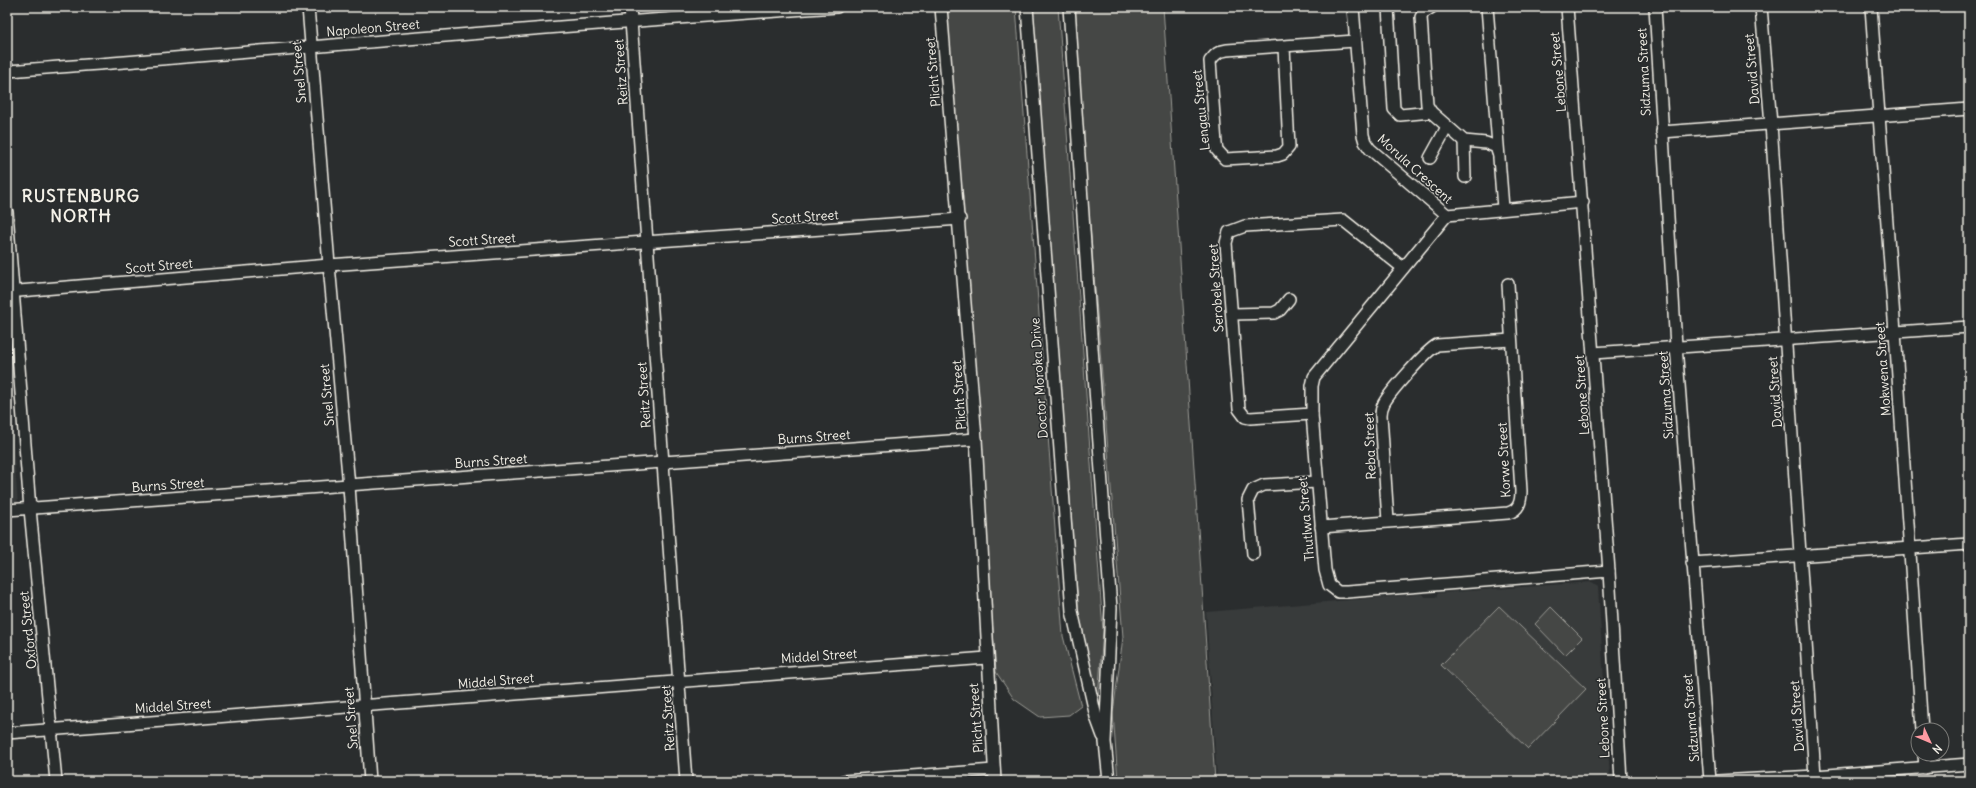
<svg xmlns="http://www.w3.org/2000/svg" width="1976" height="788" viewBox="0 0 1976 788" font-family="Delius,sans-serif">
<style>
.built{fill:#373a3a}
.green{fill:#444645;stroke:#9c9c96}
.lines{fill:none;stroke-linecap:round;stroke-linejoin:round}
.minor-casing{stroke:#f4f1e8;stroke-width:14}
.minor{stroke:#2a2d2e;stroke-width:11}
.labels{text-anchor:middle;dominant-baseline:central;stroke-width:3;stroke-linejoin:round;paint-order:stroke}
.street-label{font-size:13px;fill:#f4f1e8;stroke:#2a2d2e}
.district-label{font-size:17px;font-weight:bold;letter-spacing:1px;fill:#f4f1e8;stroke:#2a2d2e}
</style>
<rect width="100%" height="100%" fill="#2a2d2e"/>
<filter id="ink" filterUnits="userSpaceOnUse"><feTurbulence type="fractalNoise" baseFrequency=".025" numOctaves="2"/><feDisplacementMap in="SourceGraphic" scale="8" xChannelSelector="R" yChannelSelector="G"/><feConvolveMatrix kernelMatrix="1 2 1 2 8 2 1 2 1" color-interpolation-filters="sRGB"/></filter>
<g filter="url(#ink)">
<g class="built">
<path d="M7,367l11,137 -11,1z"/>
<path d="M1592,582l6,4 12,191 -50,4h-343l-11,-169 216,-18 3,3h11l2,-4z"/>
</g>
<g class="green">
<path d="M1000,7h16l47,629 18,70 -12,9 -29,2 -26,-18 -18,-27 -49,-660z"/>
<path d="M1032,7h26l45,623 -5,70 -18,-69z"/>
<path d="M1077,7h86l52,774h-97l-5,-68 10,-76 -50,-624z"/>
<path d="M1499,606l87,83 -58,60 -87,-84z"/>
<path d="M1551,607l31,31 -17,17 -30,-31z"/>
</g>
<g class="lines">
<defs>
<g id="minor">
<path d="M308,7l21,258 20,221 21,295"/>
<path d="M630,7l56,774"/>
<path d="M941,7l35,432 19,342"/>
<path d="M1027,7l45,604 24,106 7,19"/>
<path d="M1069,7l22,327 20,274 -6,134 4,39"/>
<path d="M1353,7l10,128 2,7 5,7 77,66 136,-13"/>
<path d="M1388,7l6,102 6,6 31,-3"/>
<path d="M1432,7l-8,5 -3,5 6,88 4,7 33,29 22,2 10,4 2,6"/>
<path d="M1487,7l16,201"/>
<path d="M1567,7l42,564 12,210"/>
<path d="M1655,7l21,339 34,435"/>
<path d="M1761,7l10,117 44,652"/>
<path d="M1871,7l24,325 27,398"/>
<path d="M1284,47l5,100 -6,7 -6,2 -52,3 -8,-9 -1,-6 -6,-83c5,-7 9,-10 17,-11l128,-9"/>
<path d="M7,71c277,-21 553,-46 830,-64"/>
<path d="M1662,132l307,-23"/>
<path d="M1464,141l1,36"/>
<path d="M1430,158l17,-31"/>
<path d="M7,212l23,297 26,272"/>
<path d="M1447,215l-133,162 -2,9v28l13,156 4,15 9,7h9l262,-21"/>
<path d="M7,292l322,-27 631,-46"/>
<path d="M1233,314l41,-1 6,-3 9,-11"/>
<path d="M1593,353l376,-26"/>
<path d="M1312,414l-62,4 -5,-1 -6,-8 -13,-166 3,-11 16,-6 98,-6 60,48"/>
<path d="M7,510l969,-71"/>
<path d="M1388,521l-7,-106c0,-4 1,-8 3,-12 6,-11 42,-52 53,-58l74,-5"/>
<path d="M1321,527l187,-14c11,-3 13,-11 13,-22l-13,-207"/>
<path d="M1253,554l-5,-54 5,-10 11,-5 53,-3"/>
<path d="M1692,563l277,-19"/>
<path d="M7,733l980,-75"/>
<path d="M1924,754l1,14"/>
<path d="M843,781l151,-11"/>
<path d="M1718,781l97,-5 154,-12"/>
</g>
</defs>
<use href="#minor" class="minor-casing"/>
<use href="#minor" class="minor"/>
</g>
</g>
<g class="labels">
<g class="street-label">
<text transform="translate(373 28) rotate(-5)">Napoleon Street</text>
<text transform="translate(1752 69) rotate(-95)">David Street</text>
<text transform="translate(299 72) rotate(-95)">Snel Street</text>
<text transform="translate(621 72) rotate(-94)">Reitz Street</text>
<text transform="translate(933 72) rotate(-95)">Plicht Street</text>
<text transform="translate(1558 72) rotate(-95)">Lebone Street</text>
<text transform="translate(1644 72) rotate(-93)">Sidzuma Street</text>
<text transform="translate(1201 110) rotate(-96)">Lengau Street</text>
<text transform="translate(1415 169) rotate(42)">Morula Crescent</text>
<text transform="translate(805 217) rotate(-4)">Scott Street</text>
<text transform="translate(482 240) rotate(-4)">Scott Street</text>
<text transform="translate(159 266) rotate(-5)">Scott Street</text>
<text transform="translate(1216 288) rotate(-94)">Serobele Street</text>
<text transform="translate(1883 369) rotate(-94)">Mokwena Street</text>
<text transform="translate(1039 378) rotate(-94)">Doctor Moroka Drive</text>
<text transform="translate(1775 392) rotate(-94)">David Street</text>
<text transform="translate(327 395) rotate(-95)">Snel Street</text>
<text transform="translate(644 395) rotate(-94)">Reitz Street</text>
<text transform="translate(959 395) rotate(-94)">Plicht Street</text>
<text transform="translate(1582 395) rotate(-94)">Lebone Street</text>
<text transform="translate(1666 395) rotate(-94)">Sidzuma Street</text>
<text transform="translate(814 437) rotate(-4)">Burns Street</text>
<text transform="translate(1370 446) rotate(-92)">Reba Street</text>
<text transform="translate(1504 460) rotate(-93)">Korwe Street</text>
<text transform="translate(491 461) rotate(-4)">Burns Street</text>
<text transform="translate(168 485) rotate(-4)">Burns Street</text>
<text transform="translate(1306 519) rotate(-95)">Thutlwa Street</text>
<text transform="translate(28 630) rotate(-96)">Oxford Street</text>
<text transform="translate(819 656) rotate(-4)">Middel Street</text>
<text transform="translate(496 681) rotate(-5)">Middel Street</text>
<text transform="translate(173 706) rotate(-4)">Middel Street</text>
<text transform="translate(1797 716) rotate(-94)">David Street</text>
<text transform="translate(351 718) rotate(-94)">Snel Street</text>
<text transform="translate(668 718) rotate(-94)">Reitz Street</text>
<text transform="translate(976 718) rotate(-94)">Plicht Street</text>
<text transform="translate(1603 718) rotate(-93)">Lebone Street</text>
<text transform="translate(1691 718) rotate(-95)">Sidzuma Street</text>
</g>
<g class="district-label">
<text x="81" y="196">RUSTENBURG<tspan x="81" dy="20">NORTH</tspan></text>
</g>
</g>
<rect width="1976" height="788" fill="none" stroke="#2a2d2e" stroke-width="24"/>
<rect x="12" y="12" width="1952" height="764" fill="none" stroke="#f4f1e8" stroke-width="1.5" filter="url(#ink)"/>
<g transform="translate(1930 742) rotate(134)"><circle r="19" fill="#2a2d2e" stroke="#7b7b78"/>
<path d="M0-3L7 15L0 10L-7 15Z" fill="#ff9aa2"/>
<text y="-6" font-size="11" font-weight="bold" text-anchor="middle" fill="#f4f1e8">N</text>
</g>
</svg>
